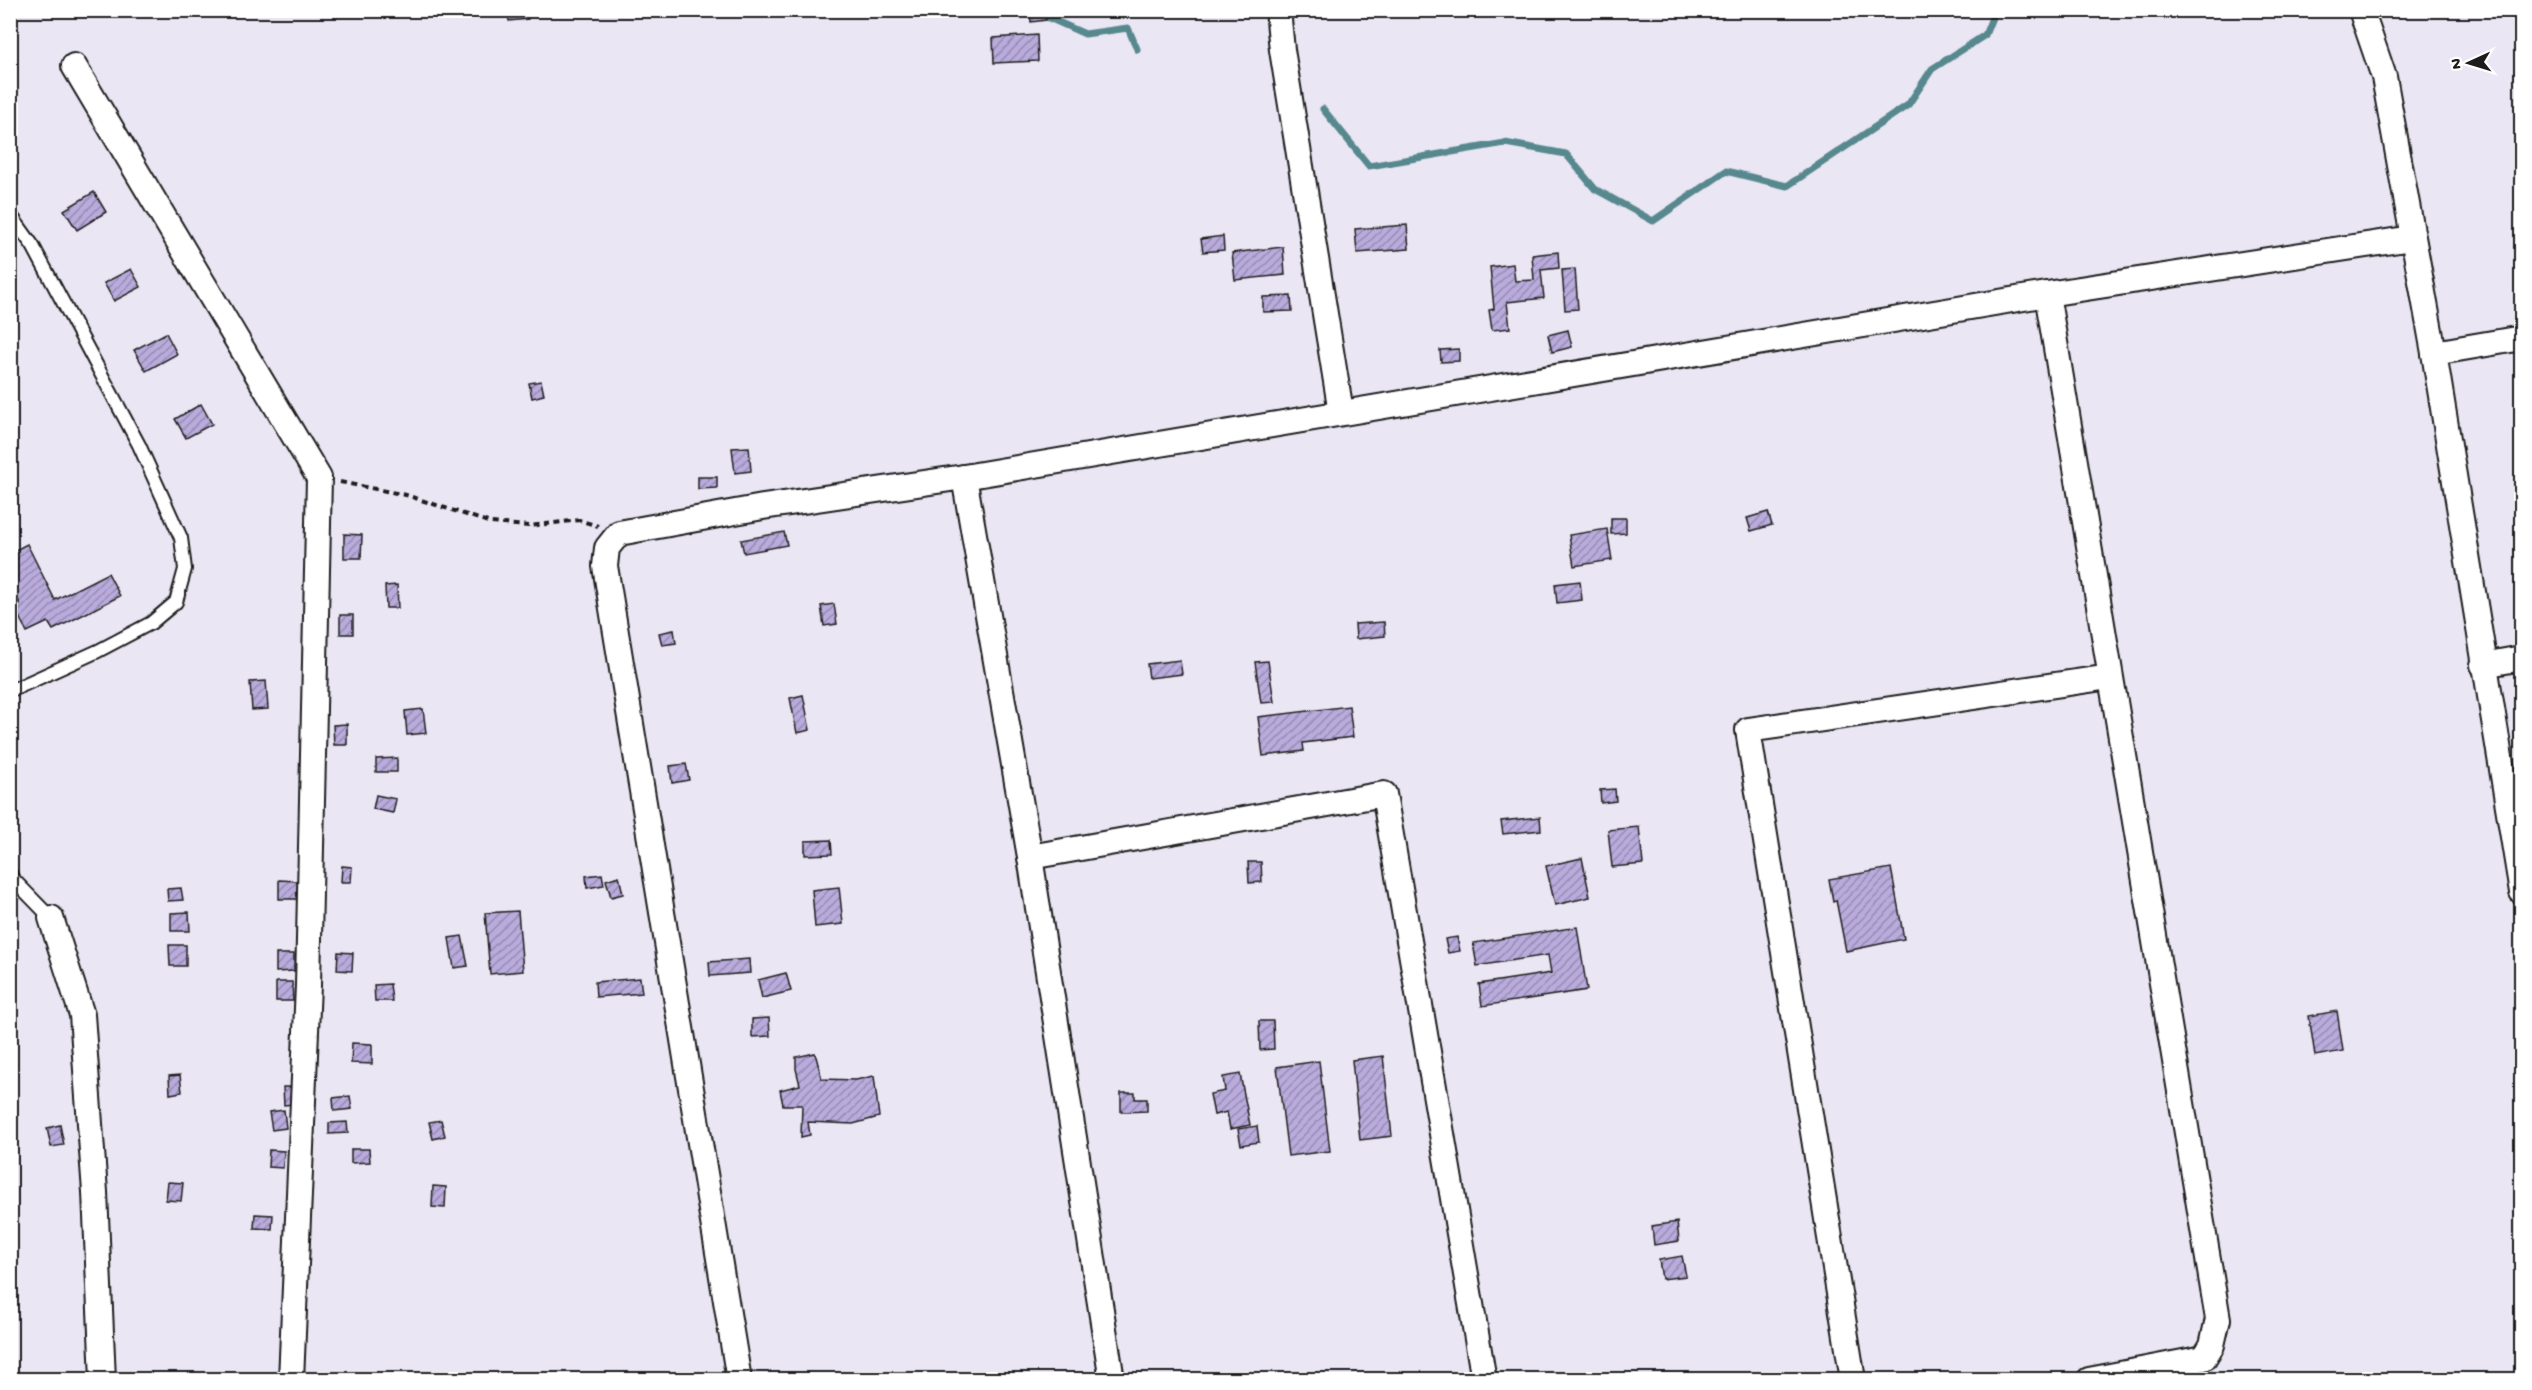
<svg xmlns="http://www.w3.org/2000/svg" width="2532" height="1390" viewBox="0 0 2532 1390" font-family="'Gochi Hand',sans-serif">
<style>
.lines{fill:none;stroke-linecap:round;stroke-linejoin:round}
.stream{stroke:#57888e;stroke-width:7}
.building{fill:url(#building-hatch);stroke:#1c1c1c;stroke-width:1.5}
.lane-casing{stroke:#1c1c1c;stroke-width:16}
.street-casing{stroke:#1c1c1c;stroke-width:28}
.path{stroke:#1c1c1c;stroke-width:4;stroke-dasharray:6 4.5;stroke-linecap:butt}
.lane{stroke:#fff;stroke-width:12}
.street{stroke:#fff;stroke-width:24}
</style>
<defs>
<pattern id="building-hatch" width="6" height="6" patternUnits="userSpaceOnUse" patternTransform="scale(1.5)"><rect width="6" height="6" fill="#b9abdc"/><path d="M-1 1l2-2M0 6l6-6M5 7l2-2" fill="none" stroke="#968ab2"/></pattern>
</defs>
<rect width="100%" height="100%" fill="#eae6f4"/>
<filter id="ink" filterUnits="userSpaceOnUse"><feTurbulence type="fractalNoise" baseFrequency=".0167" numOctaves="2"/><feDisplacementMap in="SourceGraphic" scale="12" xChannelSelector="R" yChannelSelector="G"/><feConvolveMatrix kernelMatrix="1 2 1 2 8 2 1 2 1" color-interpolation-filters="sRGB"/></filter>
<g filter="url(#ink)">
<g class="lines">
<g class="stream">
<path d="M908,10l7,3 1,-3"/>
<path d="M1038,13l47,21 43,-6 9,21"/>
<path d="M1323,109l46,57 136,-23 61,11 29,35 58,32 73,-50 61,15 121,-81 24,-36 53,-34 10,-25"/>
</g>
</g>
<g class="building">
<path d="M507,10h20l1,9 -19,2z"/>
<path d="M1030,10h15l1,10 -15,2z"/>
<path d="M1037,35l1,26 -44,2 -1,-25z"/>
<path d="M94,192l12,20 -29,18 -13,-20z"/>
<path d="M1407,225l2,24 -52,4 -2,-24z"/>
<path d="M1223,236l1,14 -21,2 -2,-13z"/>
<path d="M1283,247l2,28 -50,5 -3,-27z"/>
<path d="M1558,252l1,16 -18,2 3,28 -37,4 3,26 -18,2 -3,-20 5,-1 -4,-42 23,-3 2,17 19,-1 -2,-25z"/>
<path d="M131,269l10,18 -27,14 -10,-18z"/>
<path d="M1575,269l3,40 -13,1 -3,-40z"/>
<path d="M1291,296l1,15 -29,1v-15z"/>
<path d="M1568,330l4,17 -20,5 -4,-17z"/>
<path d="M166,333l11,21 -31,17 -12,-21z"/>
<path d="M1459,349v12l-18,1 -1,-12z"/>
<path d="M541,381l3,14 -12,3 -3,-15z"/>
<path d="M201,404l11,20 -26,14 -11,-19z"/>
<path d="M749,447l2,24 -16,2 -3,-25z"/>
<path d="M698,477h19v11l-19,1z"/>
<path d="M1768,512l4,13 -21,6 -4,-13z"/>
<path d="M1611,518h15v15l-15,1z"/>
<path d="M1607,529l5,31 -38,6 -5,-31z"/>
<path d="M784,532l3,13 -43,8 -3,-13z"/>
<path d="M344,534l18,1 -1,23h-17z"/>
<path d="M27,544l28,56 53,-27 12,23 -67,34 -5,-8 -21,10 -13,-25 6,-3 -10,-19v-32z"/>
<path d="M1580,581l2,19 -25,3 -2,-19z"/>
<path d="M397,585l1,23h-12l-1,-22z"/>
<path d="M834,604l3,20 -13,2 -3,-20z"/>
<rect x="340" y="615" width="13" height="19"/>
<path d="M1384,622l1,14 -29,3 -1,-15z"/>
<path d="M674,630l2,13 -14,2 -3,-12z"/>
<path d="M1180,660l2,14 -33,4 -2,-14z"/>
<path d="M1268,661l6,41 -13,1 -6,-41z"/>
<path d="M266,681l2,28 -16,1 -2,-28z"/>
<path d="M803,695l7,35 -13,3 -7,-35z"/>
<path d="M1349,706l4,31 -50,6 1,8 -41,5 -5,-39z"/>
<path d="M423,709l3,24 -19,2 -2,-24z"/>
<path d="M347,724v21h-13l-1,-20z"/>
<path d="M397,758v14h-21v-13z"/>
<path d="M686,764l3,16 -17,3 -2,-17z"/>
<path d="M1615,789l1,12 -15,2 -1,-13z"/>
<path d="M376,795l20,4 -3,14 -20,-4z"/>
<path d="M1540,817l1,13 -38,4 -2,-13z"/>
<path d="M1639,827l4,37 -31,3 -4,-37z"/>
<path d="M831,840l1,14 -27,1v-14z"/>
<path d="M1582,858l8,39 -35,8 -9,-39z"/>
<path d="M1248,862h13l1,20 -13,1z"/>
<path d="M342,866l10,1 -1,15h-10z"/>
<path d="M1891,868l13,71 -58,12 -10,-51 -3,1 -4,-22z"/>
<path d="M602,874l2,11 -17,3 -1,-12z"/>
<path d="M619,876l4,18 -12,3 -5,-17z"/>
<path d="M279,880l19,1 -1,18h-18z"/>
<path d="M839,887l4,37 -28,3 -3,-37z"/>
<path d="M181,888l2,12 -15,1 -1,-12z"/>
<path d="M518,911l5,60 -33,3 -5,-61z"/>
<path d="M189,912l1,19h-19v-18z"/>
<path d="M1577,927l10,63 -105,16 -3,-22 72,-11 -3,-18 -71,11 -4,-23z"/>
<path d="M462,936l6,30 -14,2 -5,-30z"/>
<path d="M1457,937l3,14 -12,2 -3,-14z"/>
<path d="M169,945h17v21h-16z"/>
<path d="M338,952l15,1 -1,18 -15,-1z"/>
<path d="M276,954h18v17l-18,1z"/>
<path d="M749,959l1,14 -40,3 -1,-14z"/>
<path d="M786,973l5,18 -29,7 -4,-18z"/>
<path d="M640,978l2,15 -46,4 -1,-15z"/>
<path d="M276,982h16l1,19h-17z"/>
<path d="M390,984l2,17h-17l-1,-16z"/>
<path d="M2337,1011l6,40 -28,5 -6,-40z"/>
<path d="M769,1018l1,18 -18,1v-18z"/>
<path d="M1259,1021h14l1,28 -14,1z"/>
<path d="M352,1043l20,1v20l-21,-1z"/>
<path d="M815,1053l7,26 34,1 18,-4 5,41 -26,7 -45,-2 2,13 -9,2 1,-32h-19l-3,-15 20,-5 -4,-16v-12z"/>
<path d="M1383,1056l9,80 -32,4 -8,-80z"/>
<path d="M1319,1061l11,90 -42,5 -11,-89z"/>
<path d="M1240,1074l10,51 -20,4 -3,-17 -13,3 -4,-21 15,-3 -2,-14z"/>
<path d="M180,1075l2,17 -12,2 -1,-18z"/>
<path d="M283,1087h11v17l-10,1z"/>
<path d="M1121,1093h14v6h12v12l-26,1z"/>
<path d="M350,1096l2,13 -18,2 -1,-13z"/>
<path d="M284,1110l2,18 -14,2 -3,-18z"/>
<path d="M441,1120l4,16 -12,3 -4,-17z"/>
<path d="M347,1122l1,11 -19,1v-11z"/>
<path d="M60,1125l4,20 -13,2 -4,-19z"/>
<path d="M1257,1126l2,16 -18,3 -3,-16z"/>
<path d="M351,1149h18l1,13 -19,1z"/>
<path d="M269,1150l15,1 -1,17 -15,-1z"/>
<path d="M168,1182l15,1 -2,18 -15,-1z"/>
<path d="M433,1186l13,1 -1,21 -13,-1z"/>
<path d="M255,1214l18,1 -1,14 -18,-1z"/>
<path d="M1677,1222l2,19 -25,4 -2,-19z"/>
<path d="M1682,1256l4,20 -24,3 -3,-19z"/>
</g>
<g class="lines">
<defs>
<g id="lane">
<path d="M10,214l23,32 106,199 42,93 4,31 -9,33 -25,21 -53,28 -88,40"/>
<path d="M10,873l2,5 39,40"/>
</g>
<g id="street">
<path d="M1278,10l4,40 59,362"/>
<path d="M2361,10l23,67 50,276 88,539"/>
<path d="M74,66l245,412 -11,507 -17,395"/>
<path d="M2047,294l171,1025 -6,26 -8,13 -115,22"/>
<path d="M2434,353l88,-15"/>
<path d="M964,477l1083,-183 365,-56"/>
<path d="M2483,665l39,-7"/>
<path d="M1030,857l354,-63 100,586"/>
<path d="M51,918l31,97 13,177 8,188"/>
<path d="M739,1380l-134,-814 2,-18 12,-15 144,-26 201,-30 66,380 82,523"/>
<path d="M1853,1380l-105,-650 362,-53"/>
</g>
</defs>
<use href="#lane" class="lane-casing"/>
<use href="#street" class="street-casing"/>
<path class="path" d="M340,482l66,13 85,28 38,3 50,-6 19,6"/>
<use href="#lane" class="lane"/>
<use href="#street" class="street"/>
</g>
</g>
<rect width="2532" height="1390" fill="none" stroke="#fff" stroke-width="36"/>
<rect x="18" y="18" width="2496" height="1354" fill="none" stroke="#1c1c1c" stroke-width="2" filter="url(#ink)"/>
<g transform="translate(2469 63) rotate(266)" stroke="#ffffff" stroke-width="4.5" paint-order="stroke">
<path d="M0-4.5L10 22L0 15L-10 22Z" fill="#1c1c1c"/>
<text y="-9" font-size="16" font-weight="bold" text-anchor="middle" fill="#1c1c1c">N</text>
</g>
</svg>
